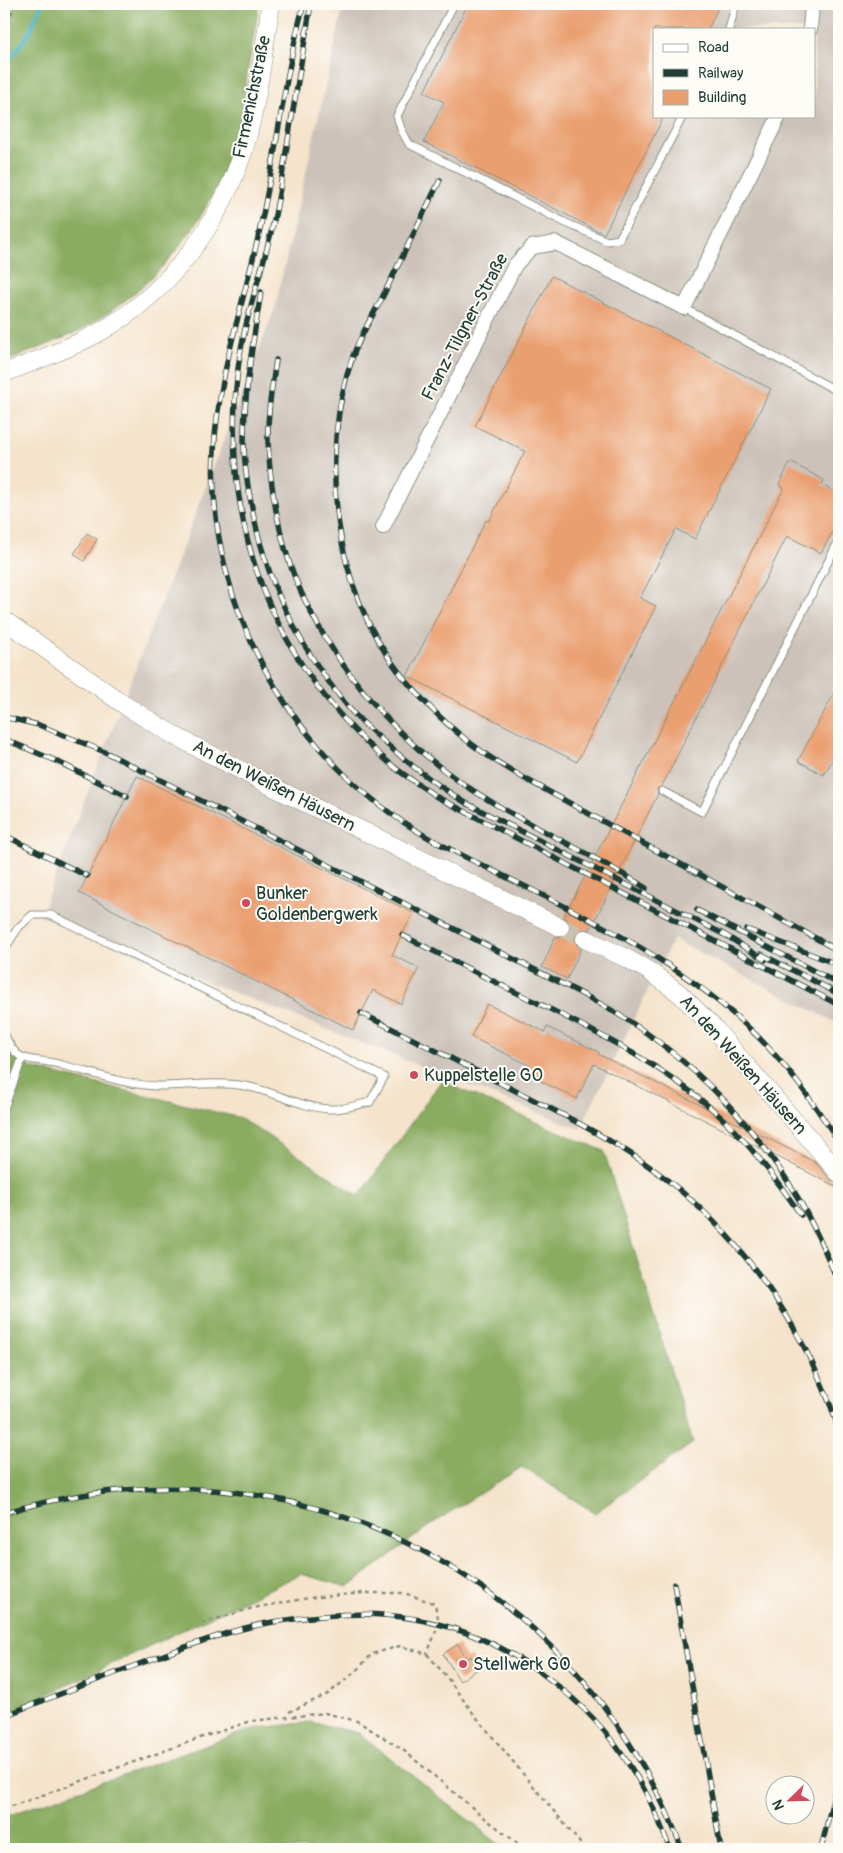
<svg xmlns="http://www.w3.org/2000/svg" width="843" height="1853" viewBox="0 0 843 1853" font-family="Pangolin,sans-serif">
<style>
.industrial{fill:#ccc2b9;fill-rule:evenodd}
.forest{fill:#89ac61;stroke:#54744a}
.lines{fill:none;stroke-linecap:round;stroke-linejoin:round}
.stream{stroke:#44b2bf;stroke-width:4.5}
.building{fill:#ea9f6f}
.tertiary-tunnel{stroke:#cac2ad;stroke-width:18;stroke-dasharray:18 9;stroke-linecap:butt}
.service-casing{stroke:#8a9080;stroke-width:9}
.minor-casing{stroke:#8a9080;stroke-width:16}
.tertiary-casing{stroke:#8a9080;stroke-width:19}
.path{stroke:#8a9080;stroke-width:2.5;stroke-dasharray:4 4;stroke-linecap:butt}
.service{stroke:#fff;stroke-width:7}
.minor{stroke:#fff;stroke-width:14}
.tertiary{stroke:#fff;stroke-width:18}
.rail-casing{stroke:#1f3d34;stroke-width:5.5}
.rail{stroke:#fdfcf7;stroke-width:4;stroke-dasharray:11;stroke-linecap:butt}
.poi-dot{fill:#d1495b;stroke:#fdfcf7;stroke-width:2}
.labels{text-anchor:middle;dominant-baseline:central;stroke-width:4;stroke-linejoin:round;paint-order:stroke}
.street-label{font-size:18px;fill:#1f3d34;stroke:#fdfcf7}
.poi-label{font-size:18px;fill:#1f3d34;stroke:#fdfcf7;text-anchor:start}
</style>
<rect width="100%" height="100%" fill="#fdfcf7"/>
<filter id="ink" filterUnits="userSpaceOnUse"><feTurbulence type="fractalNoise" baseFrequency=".02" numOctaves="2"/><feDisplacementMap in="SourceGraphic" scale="10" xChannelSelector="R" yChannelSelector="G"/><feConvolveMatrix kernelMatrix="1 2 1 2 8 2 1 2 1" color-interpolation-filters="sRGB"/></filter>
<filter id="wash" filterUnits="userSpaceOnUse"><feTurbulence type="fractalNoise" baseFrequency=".0096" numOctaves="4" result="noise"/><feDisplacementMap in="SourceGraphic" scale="20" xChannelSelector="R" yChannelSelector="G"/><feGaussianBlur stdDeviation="1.12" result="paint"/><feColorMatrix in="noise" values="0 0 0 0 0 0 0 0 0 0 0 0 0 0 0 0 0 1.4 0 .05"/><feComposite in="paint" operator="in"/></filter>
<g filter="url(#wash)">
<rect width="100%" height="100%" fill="#f5e3cb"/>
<path class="industrial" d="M344,4h495v1020l-166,-85 -93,190 -540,-213 235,-608zM654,29h160v87h-160z"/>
<g class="forest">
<path d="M4,4h255c-4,26 -9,52 -13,78 -2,14 -3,28 -6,41 -22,84 -72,154 -146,199 -28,17 -60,28 -90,40z"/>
<path d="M4,1038l27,30 210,50 118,78 82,-115 163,70 89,292 -98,70 -73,-46 -89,56 -85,64 -47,-13 -297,141z"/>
<path d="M311,1722l48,11 146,116h-501v-32l248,-88z"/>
</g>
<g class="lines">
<path class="stream" d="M4,67l24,-32 14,-31"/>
</g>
<g id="blocks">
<g class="building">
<path d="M468,4h252l-12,25h-54v87h10l-60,118 -180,-92 20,-40 -20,-10z"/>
<path d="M552,276l219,113 -76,150 -19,-10 -36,69 16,8 -79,156 -170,-86 79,-156 3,1 36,-70 -50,-25z"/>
<path d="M790,462l34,18 -2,5 17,9v26l-18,33 -34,-17 -125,250 -5,3 1,5 -68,136 -6,-1 -8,5 -1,6 2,5 4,4 -14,30 -25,-12 13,-30 6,1 8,-6 1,-6 -2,-5 -4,-4 220,-429 -5,-3z"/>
<path d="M87,533l10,6 -13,22 -10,-7z"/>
<path d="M839,684v63l-15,28 -26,-14z"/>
<path d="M137,776l276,137 -21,42 27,13 -18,36 -28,-14 -20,40 -274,-137z"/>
<path d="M487,1004l58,28 2,-5 52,25 -1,2 217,108 16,18 8,3v5l-245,-124 -17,35 -52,-26 4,-8 -58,-28z"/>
<path d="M458,1644l9,15 4,-3 8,12 -19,13 -17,-27z"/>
</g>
</g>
</g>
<g filter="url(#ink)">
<use href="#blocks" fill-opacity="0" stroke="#8a9080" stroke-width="1"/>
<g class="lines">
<path class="tertiary-tunnel" d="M560,927l25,12"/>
<defs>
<g id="service">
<path d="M454,4l-57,112 4,13 8,15 157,79 41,18 12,-2 64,-123"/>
<path d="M729,29l7,-25"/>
<path d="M684,308l155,84"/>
<path d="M662,791l40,21 137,-272"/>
<path d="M4,950l14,-22 14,-13h19l333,162 -14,25c-13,3 -27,8 -41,7 -29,-2 -56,-18 -84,-23 -29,-5 -58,0 -87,0 -34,-1 -64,-13 -96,-21 -31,-9 -44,3 -58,-32"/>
<path d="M4,1108l18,-49"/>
</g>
<g id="minor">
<path d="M810,29l2,-25"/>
<path d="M383,527l132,-262 17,-18 24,-4 128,65 95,-192"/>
</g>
<g id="tertiary">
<path d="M4,373c32,-12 64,-24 94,-40 70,-39 122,-108 146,-184 14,-47 19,-97 27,-145"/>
<path d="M4,620l122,86 49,30 104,54 281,137"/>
<path d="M585,939l41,19 23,13 30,22 34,34 126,146"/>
</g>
</defs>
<use href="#service" class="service-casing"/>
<use href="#minor" class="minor-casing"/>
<use href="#tertiary" class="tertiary-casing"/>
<g class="path">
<path d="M4,29l12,-25"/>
<path d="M202,1623l51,-15 56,-10 54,-5h41l29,10c11,18 1,32 -6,51"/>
<path d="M289,1712l39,-18 27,-22 17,-18 28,-8 27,8 19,22 27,37 112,136"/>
<path d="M4,1809l196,-71 51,-17 74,-8 32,8 45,28 84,70 39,30"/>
</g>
<use href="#service" class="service"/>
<use href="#minor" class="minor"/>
<use href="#tertiary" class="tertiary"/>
<defs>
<g id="rail">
<path d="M304,4c-20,72 -27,147 -43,220 -16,76 -43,149 -47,227 -9,160 85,319 226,393 106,55 222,101 310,185 35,33 63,73 89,113"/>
<path d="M311,4c-8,47 -16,95 -24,142 -4,25 -8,50 -13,74 -11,50 -30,98 -36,149 -19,157 34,296 156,398 14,11 29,20 43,30l402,208"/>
<path d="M440,180c-19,39 -39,79 -58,118 -10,19 -22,38 -29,58 -35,100 -20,232 46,316 24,30 53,59 85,81 12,9 26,16 38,24l317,174"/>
<path d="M261,292c-8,50 -17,99 -17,150 0,20 3,41 7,60 14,79 47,144 98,206 7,9 16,16 24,24 31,28 57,49 93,71l259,132 40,25"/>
<path d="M276,360c-4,27 -9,54 -8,82 2,45 11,95 27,136 32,78 93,153 161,201 60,42 128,70 190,109"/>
<path d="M4,717l35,8 66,27 456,231c21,11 41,21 60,33 72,45 134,109 177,182 16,27 29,57 41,86"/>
<path d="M4,739l50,21 73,36"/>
<path d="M4,835l83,41"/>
<path d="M697,910l142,74"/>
<path d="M746,929l93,36"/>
<path d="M402,935c47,24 94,48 142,71 59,30 117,59 167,102 35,31 63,68 90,107"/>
<path d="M761,954l78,40"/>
<path d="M361,1013c51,26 102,51 153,77 44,22 88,44 129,72 93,64 160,160 196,267"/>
<path d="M4,1513c285,-86 573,59 678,336"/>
<path d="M674,1584l47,265"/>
<path d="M4,1716c50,-20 101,-39 151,-58 39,-14 78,-29 118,-36 46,-7 96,-12 142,-3 91,16 172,76 220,155 15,23 25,49 35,75"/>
<path d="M821,1849l18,-75"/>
</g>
</defs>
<use href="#rail" class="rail-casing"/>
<use href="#rail" class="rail"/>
</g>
</g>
<g class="poi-dot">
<circle cx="246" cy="903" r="5"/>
<circle cx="414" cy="1075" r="5"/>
<circle cx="463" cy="1664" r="5"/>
</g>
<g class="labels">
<g class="street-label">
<text transform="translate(252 97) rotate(-78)">Firmenichstraße</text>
<text transform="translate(465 327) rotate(-62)">Franz-Tilgner-Straße</text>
<text transform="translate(274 786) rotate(27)">An den Weißen Häusern</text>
<text transform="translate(743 1065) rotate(48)">An den Weißen Häusern</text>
</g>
<g class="poi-label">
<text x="256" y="893">Bunker<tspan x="256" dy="21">Goldenbergwerk</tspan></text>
<text x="424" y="1075">Kuppelstelle GO</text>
<text x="473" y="1664">Stellwerk GO</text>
</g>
</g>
<rect width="843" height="1853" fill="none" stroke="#fdfcf7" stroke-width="20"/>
<rect x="653" y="28" width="162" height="90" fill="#fdfcf7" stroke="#a4b0a9"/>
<rect x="663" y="44" width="25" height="8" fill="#ffffff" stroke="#a4b0a9"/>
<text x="698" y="52" font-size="15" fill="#1f3d34">Road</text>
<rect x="663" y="69" width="25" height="8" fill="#1f3d34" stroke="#a4b0a9"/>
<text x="698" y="78" font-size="15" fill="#1f3d34">Railway</text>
<rect x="663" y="90" width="25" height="15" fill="#ea9f6f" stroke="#a4b0a9"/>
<text x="698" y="102" font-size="15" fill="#1f3d34">Building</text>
<g transform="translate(790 1800) rotate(247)"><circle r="24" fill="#fdfcf7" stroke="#a4b0a9"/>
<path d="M0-4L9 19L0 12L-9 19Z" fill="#d1495b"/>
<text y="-8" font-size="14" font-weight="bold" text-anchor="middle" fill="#1f3d34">N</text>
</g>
</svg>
